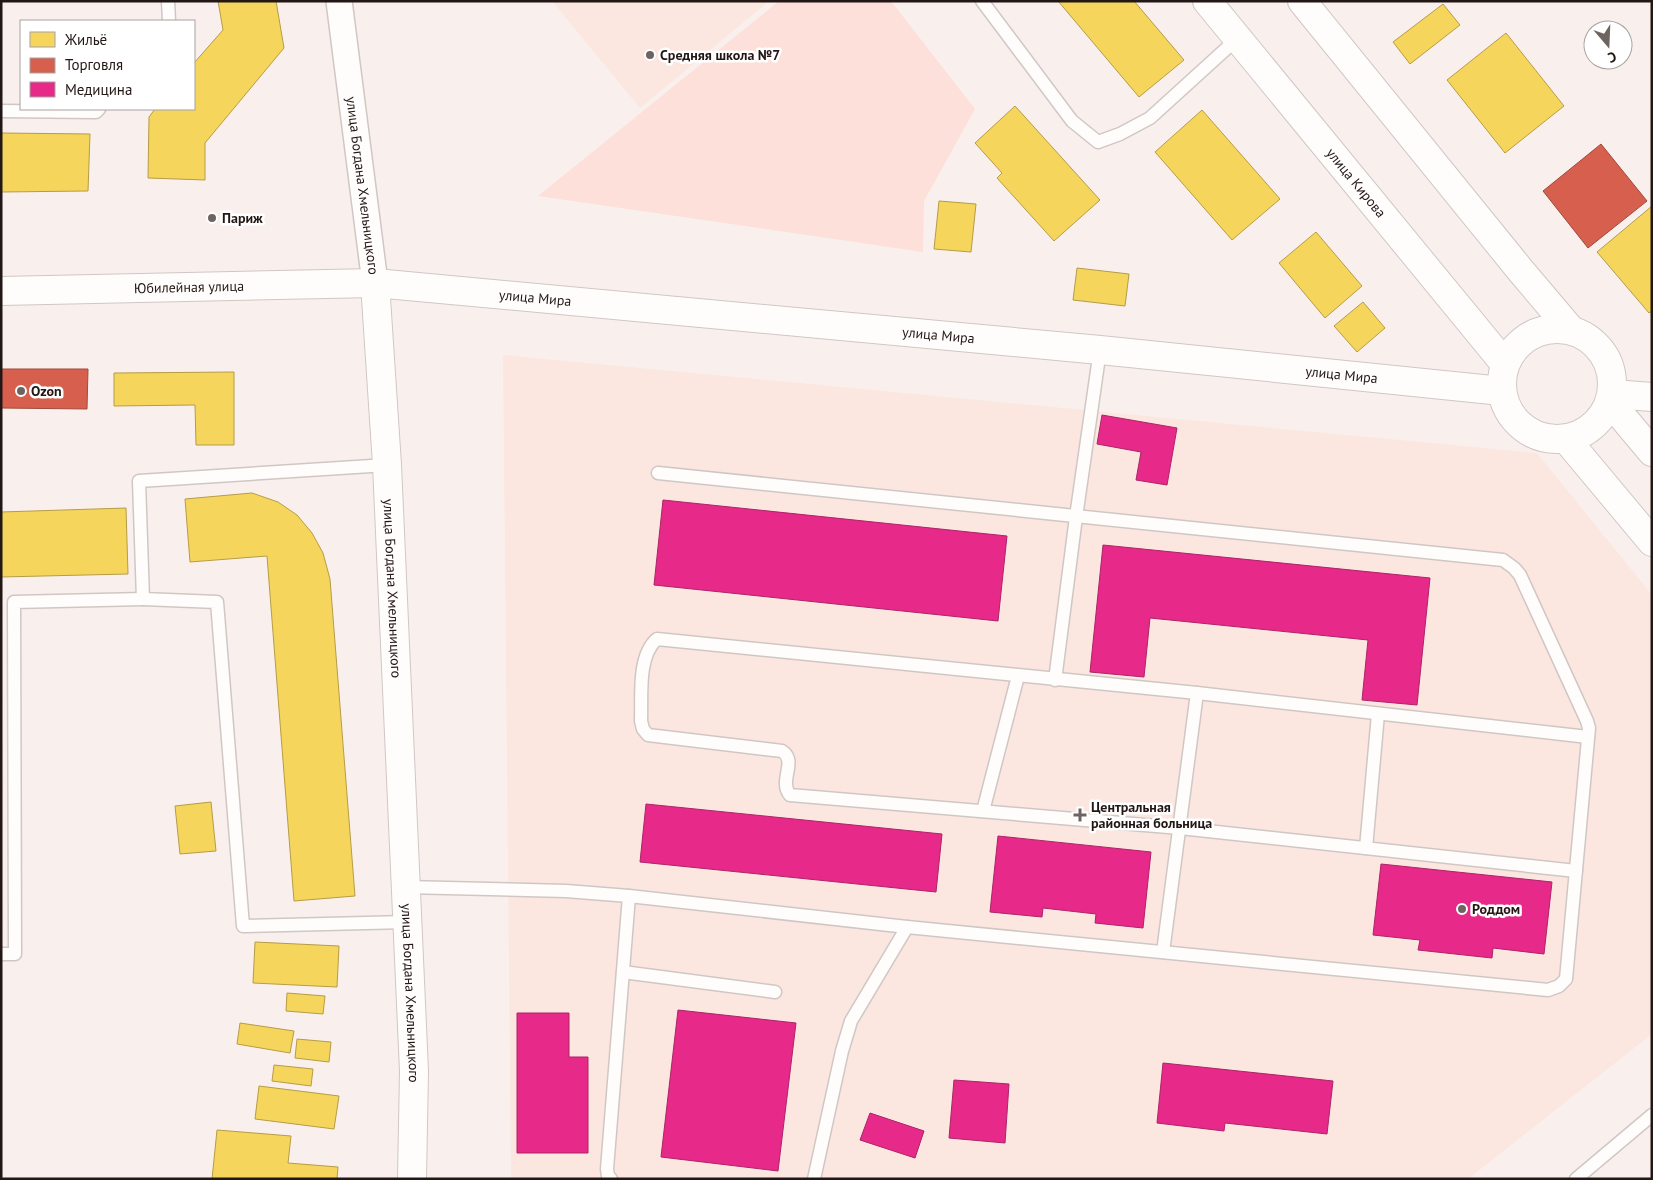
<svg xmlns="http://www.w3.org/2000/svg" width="1653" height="1180" viewBox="0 0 1653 1180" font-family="'PT Sans',sans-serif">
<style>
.built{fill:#fbe6e0}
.green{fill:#fce0d9}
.homes{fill:#f6d55c;stroke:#b69c46}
.shops{fill:#d6604d;stroke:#a04a3c}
.health{fill:#e7298a;stroke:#ac2467}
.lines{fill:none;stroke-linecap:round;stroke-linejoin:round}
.lane-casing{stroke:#d0c7c4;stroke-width:15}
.street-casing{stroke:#d0c7c4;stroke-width:28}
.secondary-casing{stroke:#d0c7c4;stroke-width:30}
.lane{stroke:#fefdfc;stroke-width:12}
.street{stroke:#fefdfc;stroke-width:25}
.secondary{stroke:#fefdfc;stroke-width:28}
.poi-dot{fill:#6d6360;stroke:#fff;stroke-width:2}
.labels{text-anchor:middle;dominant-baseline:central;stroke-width:5;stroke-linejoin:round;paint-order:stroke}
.poi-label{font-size:14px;font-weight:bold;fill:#221714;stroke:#fff;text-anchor:start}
.street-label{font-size:14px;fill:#221714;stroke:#fff}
</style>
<rect width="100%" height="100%" fill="#f9f0ed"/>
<g class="built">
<path d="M552,1h217l-129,107z"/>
<path d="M503,355l1034,98 115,142v439l-184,145h-957z"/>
</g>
<path class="green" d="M779,1h112l84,108 -51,92 -1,51 -385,-56z"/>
<g class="homes">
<path d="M218,1h58l8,47 -79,95v37l-57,-2 1,-61 6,-8h39v-46l29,-33z"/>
<path d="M1058,1h76l50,59 -45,37z"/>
<path d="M1443,4l17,21 -50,39 -17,-22z"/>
<path d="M1506,33l58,73 -59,47 -58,-73z"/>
<path d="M1015,106l85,94 -46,41 -57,-63 5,-5 -27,-30z"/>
<path d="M1202,110l78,89 -48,41 -77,-88z"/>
<path d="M1,133l89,1 -2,57 -87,1z"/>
<path d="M939,201l37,3 -5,48 -37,-3z"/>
<path d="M1652,206v105l-3,2 -52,-61z"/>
<path d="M1316,232l46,54 -37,32 -46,-55z"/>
<path d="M1077,268l52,6 -4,32 -52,-6z"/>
<path d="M1363,302l22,26 -28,24 -23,-26z"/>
<path d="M234,372v73h-38l-1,-40 -81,1v-33z"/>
<path d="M252,493l26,9 19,13 15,18 11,20 7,26 25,317 -61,5 -27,-345 -77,6 -5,-63z"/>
<path d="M126,508l2,66 -127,3v-65z"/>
<path d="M211,802l5,49 -36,3 -5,-48z"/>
<path d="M255,942l84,4 -2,41 -84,-4z"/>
<path d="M287,993l38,3 -2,18 -37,-3z"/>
<path d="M240,1023l54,8 -4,22 -53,-9z"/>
<path d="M297,1039l34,3 -2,20 -34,-4z"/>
<path d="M274,1065l39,4 -2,17 -39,-5z"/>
<path d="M259,1086l80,10 -5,33 -79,-10z"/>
<path d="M217,1130l74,6 -3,27 50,4 -1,12h-125z"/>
</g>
<g class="shops">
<path d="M1601,144l46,57 -59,47 -45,-57z"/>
<path d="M1,369h87l-1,40 -86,-1z"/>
</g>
<g class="health">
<path d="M1102,415l75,13 -10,57 -31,-5 5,-28 -44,-8z"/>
<path d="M663,500l344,36 -9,85 -344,-36z"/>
<path d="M1103,545l327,33 -13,127 -55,-5 6,-60 -218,-22 -6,59 -54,-5z"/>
<path d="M646,804l296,30 -6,58 -296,-30z"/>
<path d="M998,836l153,16 -8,76 -48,-5 1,-9 -53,-6 -1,9 -52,-5z"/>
<path d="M1381,864l171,18 -8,72 -51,-6 -1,10 -74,-8 2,-10 -47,-5z"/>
<path d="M678,1010l118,13 -18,148 -117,-14z"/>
<path d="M517,1013h52v44h19v96h-71z"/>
<path d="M1163,1063l170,18 -6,53 -102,-11 -1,8 -67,-8z"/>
<path d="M954,1080l55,4 -4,59 -56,-5z"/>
<path d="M870,1113l54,18 -9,27 -55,-18z"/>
</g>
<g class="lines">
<defs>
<g id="lane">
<path d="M168,1l1,20"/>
<path d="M982,1l90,120 26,21 22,-8 30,-16 88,-80"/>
<path d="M1,111l95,1 3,-3"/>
<path d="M387,465l-248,16 4,118 74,3 26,324 164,-4"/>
<path d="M1055,680l21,-163 24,-167"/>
<path d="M983,811l35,-135"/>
<path d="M1366,848l12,-134"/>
<path d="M1576,871l-396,-43 -390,-33c-12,-14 8,-34 -8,-44l-134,-16 -5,-6 -2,-8c1,-24 -4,-65 16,-82l540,54 391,44"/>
<path d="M405,887l161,4 63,5 278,31 641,63 11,-4 7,-7 23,-251 -2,-7 -67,-146 -6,-7 -11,-8 -845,-87"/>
<path d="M1163,952l34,-259"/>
<path d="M1,954h14l-1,-352 129,-3"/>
<path d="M623,972l152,20"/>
<path d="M611,1179l-3,-3 -1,-7 22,-273"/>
<path d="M814,1179l28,-128 9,-30 56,-94"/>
<path d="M1576,1179l76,-64"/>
</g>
<g id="street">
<path id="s1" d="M339,1l36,282"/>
</g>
<g id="secondary">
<path id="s2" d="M1207,1l298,363"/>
<path d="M1302,1l219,270 50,59"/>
<path id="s3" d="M375,283l12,182 27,606 -2,108"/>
<path id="s4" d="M1,291l374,-8 725,67 402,41"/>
<circle cx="1557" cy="384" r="55"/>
<path d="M1613,394l39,3"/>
<path d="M1610,402l42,50"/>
<path d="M1566,439l86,103"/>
</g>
</defs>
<use href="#lane" class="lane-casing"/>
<use href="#street" class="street-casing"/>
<use href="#secondary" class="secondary-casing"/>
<use href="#lane" class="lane"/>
<use href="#street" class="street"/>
<use href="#secondary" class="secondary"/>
</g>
<g class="poi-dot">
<circle cx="650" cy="55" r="5"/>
<circle cx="212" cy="218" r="5"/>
<circle cx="21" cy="391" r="5"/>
<path d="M1077.5 807.5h5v5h5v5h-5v5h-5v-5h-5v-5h5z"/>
<circle cx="1462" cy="909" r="5"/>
</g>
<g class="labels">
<g class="poi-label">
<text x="660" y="55">Средняя школа №7</text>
<text x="222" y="218">Париж</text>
<text x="31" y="391">Ozon</text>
<text x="1091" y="807">Центральная<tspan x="1091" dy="16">районная больница</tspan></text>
<text x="1472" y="909">Роддом</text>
</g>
<g class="street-label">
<text stroke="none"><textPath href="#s2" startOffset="235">улица Кирова</textPath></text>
<text stroke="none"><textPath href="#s1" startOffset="186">улица Богдана Хмельницкого</textPath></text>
<text stroke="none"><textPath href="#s4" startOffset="188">Юбилейная улица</textPath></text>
<text stroke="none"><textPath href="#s4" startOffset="535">улица Мира</textPath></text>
<text stroke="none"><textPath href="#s4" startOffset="940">улица Мира</textPath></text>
<text stroke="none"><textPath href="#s4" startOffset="1345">улица Мира</textPath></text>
<text stroke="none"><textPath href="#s3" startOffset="306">улица Богдана Хмельницкого</textPath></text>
<text stroke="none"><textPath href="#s3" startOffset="711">улица Богдана Хмельницкого</textPath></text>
</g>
</g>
<rect width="1653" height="1180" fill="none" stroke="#221714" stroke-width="5"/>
<rect x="20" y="20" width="175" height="90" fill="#ffffff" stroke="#a7a2a1"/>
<rect x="30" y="32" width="25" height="15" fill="#f6d55c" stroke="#a7a2a1"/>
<text x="65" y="45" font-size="15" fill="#221714">Жильё</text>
<rect x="30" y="58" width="25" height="15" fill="#d6604d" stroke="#a7a2a1"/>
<text x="65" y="70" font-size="15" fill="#221714">Торговля</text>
<rect x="30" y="82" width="25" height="15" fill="#e7298a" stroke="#a7a2a1"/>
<text x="65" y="95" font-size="15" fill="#221714">Медицина</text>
<g transform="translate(1608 45) rotate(161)"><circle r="24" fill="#ffffff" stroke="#a7a2a1"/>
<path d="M0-4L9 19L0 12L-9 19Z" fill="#6d6360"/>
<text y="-8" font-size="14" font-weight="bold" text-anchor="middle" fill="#221714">С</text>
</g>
</svg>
